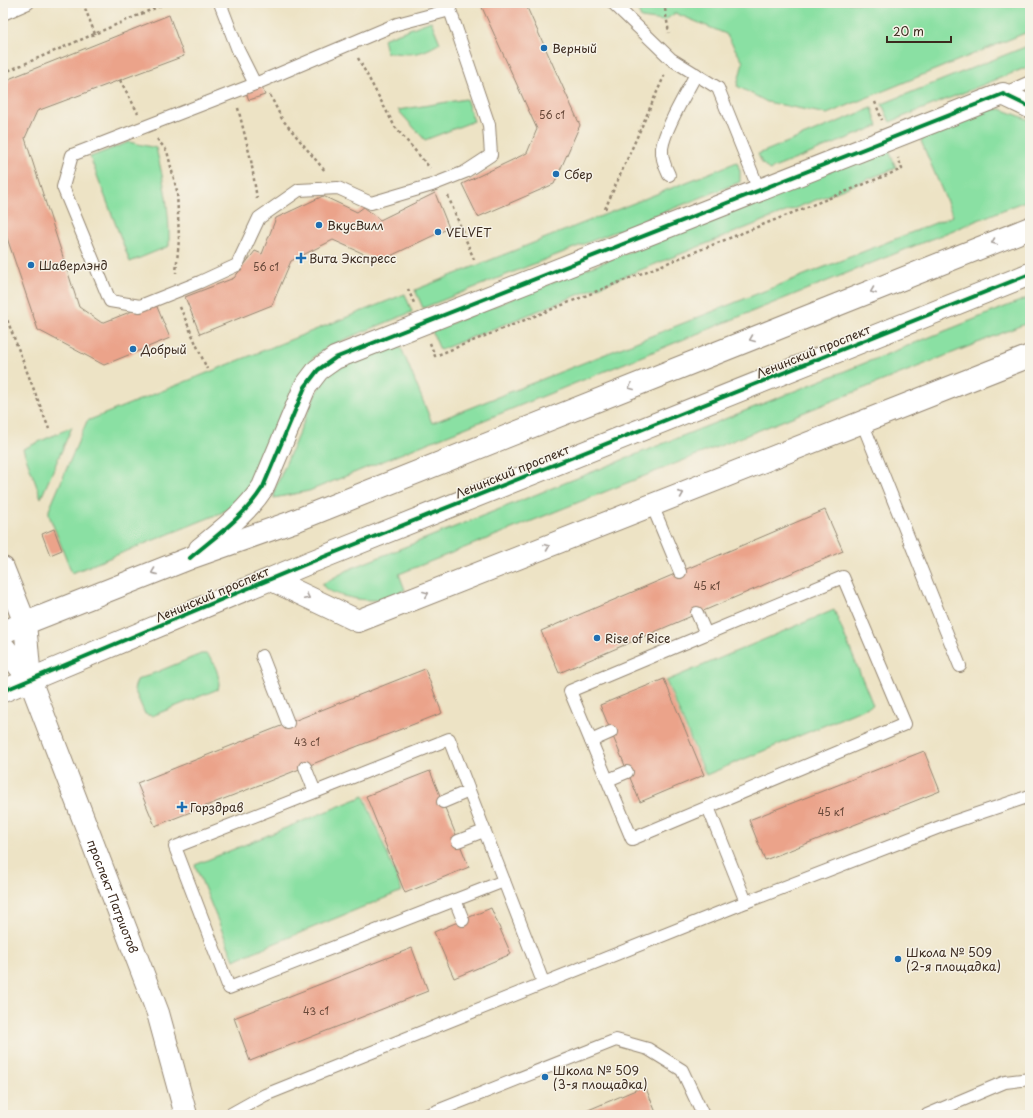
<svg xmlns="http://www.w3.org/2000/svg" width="1033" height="1118" viewBox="0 0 1033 1118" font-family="'Playpen Sans',sans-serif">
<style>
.green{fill:#8ae0a3;stroke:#628560}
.building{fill:#eba38a}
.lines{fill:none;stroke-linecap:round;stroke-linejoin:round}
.service-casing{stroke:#948672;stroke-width:14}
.minor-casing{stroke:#948672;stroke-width:24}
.path{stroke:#948672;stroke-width:2.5;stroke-dasharray:3 3;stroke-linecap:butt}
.service{stroke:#fff;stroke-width:12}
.minor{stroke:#fff;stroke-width:22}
.cycleway-casing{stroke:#f7f3e8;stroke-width:6}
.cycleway{stroke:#00873e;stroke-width:4}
.oneway{stroke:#a79f9a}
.poi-dot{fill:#1f6fb2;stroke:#f7f3e8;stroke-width:1.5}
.labels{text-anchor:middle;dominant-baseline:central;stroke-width:3;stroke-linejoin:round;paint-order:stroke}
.number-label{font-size:10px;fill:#674839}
.poi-label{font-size:12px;fill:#3b2a1e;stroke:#f7f3e8;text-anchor:start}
.street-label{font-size:12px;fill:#3b2a1e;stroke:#f7f3e8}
</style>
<rect width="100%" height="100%" fill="#f7f3e8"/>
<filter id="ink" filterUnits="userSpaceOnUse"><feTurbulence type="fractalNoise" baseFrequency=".025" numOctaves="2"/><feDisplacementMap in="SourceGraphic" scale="8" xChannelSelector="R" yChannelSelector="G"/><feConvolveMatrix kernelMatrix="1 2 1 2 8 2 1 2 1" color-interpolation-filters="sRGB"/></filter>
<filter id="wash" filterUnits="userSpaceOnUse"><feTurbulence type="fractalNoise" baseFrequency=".012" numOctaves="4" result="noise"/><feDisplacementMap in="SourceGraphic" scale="16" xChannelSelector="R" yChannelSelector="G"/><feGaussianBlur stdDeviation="0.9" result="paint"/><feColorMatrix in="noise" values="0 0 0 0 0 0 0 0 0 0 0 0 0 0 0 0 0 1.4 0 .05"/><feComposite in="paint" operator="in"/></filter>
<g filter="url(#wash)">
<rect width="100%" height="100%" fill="#ede3c5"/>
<g class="green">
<path d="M635,3h395v28l-203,83 -60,-12 -30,-16 6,-24 -17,-28 -51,-21 -11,8 -23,-3z"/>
<path d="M431,21l9,22c-21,13 -30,12 -54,9l-3,-13z"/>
<path d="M1030,45v21l-140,56 -8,-18z"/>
<path d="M466,99l8,22 -49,19 -27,-30z"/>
<path d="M872,108l6,18 -109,44 -7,-7 -4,-9z"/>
<path d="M990,109h11l29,11v79l-721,292 -35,7 1,-9 41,-96 7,-13 10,-9 10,-5 52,-21 5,2 3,5 29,71 521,-207 -32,-75 2,-4z"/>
<path d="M129,142l27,6c8,34 14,63 13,98l-39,16 -40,-105z"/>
<path d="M888,148l8,20 -456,182 -8,-19z"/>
<path d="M737,162l3,9v11l-317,126 -8,-18z"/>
<path d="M405,294l7,18 -81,33 -15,10 -12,13 -9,15 -48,110 -12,12 -14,8 -149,60 -23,-58v-5l38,-89z"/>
<path d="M1030,297v25l-631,252 6,16c-10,4 -20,9 -31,10 -11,1 -48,-5 -52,-16l30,-16z"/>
<path d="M72,427l-31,71 -18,-49z"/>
<path d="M834,610l39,95 -167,70 -40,-94z"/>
<path d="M201,654h5c8,5 16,26 12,35l-66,27 -7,-2 -11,-25 3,-9z"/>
<path d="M364,796l38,95 -168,69 -39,-95z"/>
</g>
<g id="blocks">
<g class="building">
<path d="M480,3h45l55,122 -26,59 -76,33 -16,-33 65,-31 10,-24z"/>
<path d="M169,15l15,41 -147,55 -12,27 54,169 23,16 53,-21 15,36 -66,27 -66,-35 -35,-104v-136l8,-12z"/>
<path d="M261,85l4,10 -16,5 -4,-10z"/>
<path d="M435,193l14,35 -69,33 -47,-21 -42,21 -19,44 -72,29 -15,-37 49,-19 21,-27 7,3 14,-36 47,-22 34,16 7,-5 16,13z"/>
<path d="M825,510l18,41 -284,122 -18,-42z"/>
<path d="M54,529l8,21 -12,5 -8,-21z"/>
<path d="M425,669l17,44 -287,113 -18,-43z"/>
<path d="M664,679l40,96 -64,27 -40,-97z"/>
<path d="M924,751l16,40 -175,69 -16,-40z"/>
<path d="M430,771l39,96 -64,26 -39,-97z"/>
<path d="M491,908l20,46 -57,24 -20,-46z"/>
<path d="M412,948l16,43 -178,70 -16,-43z"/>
<path d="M645,1086l12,29h-70l-1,-4z"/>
</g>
</g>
</g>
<g filter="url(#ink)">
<use href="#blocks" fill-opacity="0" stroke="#948672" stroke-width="1"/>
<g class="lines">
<defs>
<g id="service">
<path d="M220,3l18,47 17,34"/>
<path d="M613,3l58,56 47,29 41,102"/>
<path d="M450,10l39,115 2,30 -26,17 -33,13 -61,18 -33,-15 -39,2 -40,28 -22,47 -37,17 -60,24 -30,-5 -47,-114 9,-32 183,-71 142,-60z"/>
<path d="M3,14l25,-11"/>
<path d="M1003,94l27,-12"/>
<path d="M669,175c-4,-8 -8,-17 -7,-27 3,-20 24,-54 34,-74"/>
<path d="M862,422l98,244"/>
<path d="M652,505l28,67"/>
<path d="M697,613l9,21 -136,57 62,148 273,-115 -62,-147 -137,57"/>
<path d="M262,656l26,67"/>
<path d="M591,741l20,-9"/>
<path d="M305,767l10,25 -140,55 54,141 275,-107 -55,-142 -134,53"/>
<path d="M608,780l19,-8"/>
<path d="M443,802l26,-11"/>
<path d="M708,807l38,95"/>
<path d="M458,841l26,-10"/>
<path d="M504,881l39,101"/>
<path d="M455,900l8,20"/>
<path d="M229,1115l36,-20 481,-193 204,-79 80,-27"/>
<path d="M427,1115l189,-75 32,9 34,21 21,45"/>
<path d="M927,1115l78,-33 25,-3"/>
</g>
<g id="minor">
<path d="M200,549c23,-19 47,-37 63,-62l42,-100 13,-17 17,-12 668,-264 27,13"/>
<path id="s1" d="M3,568l22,55 5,57 128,333 28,102"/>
<path d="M272,580l86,41 672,-265"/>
<path d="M3,632l187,-74 102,-36 738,-294"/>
<path d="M3,646l27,34"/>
<path d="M3,691l308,-129 719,-288"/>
</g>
</defs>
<use href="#service" class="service-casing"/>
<use href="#minor" class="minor-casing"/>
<g class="path">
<path d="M83,3l12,31"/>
<path d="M664,3l5,30"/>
<path d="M358,58l37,69 35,41"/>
<path d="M3,73l164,-70"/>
<path d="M120,80l18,33"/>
<path d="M270,95l12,24 43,52"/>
<path d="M875,102l7,18"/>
<path d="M238,108l13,52 6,39"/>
<path d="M157,139l10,12 10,40 2,48 -3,34"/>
<path d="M448,196l27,66"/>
<path d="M605,209l60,-135"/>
<path d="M408,289l6,14"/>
<path d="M180,307l27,62"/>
<path d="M3,309l46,120"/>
<path d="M430,343l5,13 467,-187 -4,-11"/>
</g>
<use href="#service" class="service"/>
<use href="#minor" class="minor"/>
<defs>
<g id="cycleway">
<path d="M190,558c26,-22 55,-42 73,-71l42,-100 13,-17 17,-12 668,-264 27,13"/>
<path d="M3,691l308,-129 719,-288"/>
</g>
</defs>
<use href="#cycleway" class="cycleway-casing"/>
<use href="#cycleway" class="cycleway"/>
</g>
<defs><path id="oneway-chevron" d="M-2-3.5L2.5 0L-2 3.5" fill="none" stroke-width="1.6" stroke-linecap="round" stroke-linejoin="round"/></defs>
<g class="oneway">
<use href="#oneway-chevron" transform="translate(994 242) rotate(158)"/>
<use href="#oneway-chevron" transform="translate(873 291) rotate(158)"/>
<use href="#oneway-chevron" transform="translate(752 339) rotate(158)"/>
<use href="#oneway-chevron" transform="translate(631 387) rotate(158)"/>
<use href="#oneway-chevron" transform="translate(681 494) rotate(-22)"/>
<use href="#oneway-chevron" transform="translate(547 547) rotate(-22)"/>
<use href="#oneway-chevron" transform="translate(154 572) rotate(159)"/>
<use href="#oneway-chevron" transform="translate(426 594) rotate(-22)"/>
<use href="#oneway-chevron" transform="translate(307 597) rotate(26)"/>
</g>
</g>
<g class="poi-dot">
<circle cx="544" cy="48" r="4"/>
<circle cx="556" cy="174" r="4"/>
<circle cx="319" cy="225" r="4"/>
<circle cx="438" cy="232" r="4"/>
<path d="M299 252h4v4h4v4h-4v4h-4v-4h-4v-4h4z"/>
<circle cx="31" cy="265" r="4"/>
<circle cx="133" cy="349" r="4"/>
<circle cx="597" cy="638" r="4"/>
<path d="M180 801h4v4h4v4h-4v4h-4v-4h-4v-4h4z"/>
<circle cx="898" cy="959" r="4"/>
<circle cx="545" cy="1077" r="4"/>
</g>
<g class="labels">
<g class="number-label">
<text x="552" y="114">56 с1</text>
<text x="266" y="266">56 с1</text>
<text x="707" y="585">45 к1</text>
<text x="307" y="741">43 с1</text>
<text x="831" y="811">45 к1</text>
<text x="316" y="1010">43 с1</text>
</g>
<g class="poi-label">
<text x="552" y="48">Верный</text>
<text x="564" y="174">Сбер</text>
<text x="327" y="225">ВкусВилл</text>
<text x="446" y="232">VELVET</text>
<text x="309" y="258">Вита Экспресс</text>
<text x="39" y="265">Шаверлэнд</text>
<text x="141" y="349">Добрый</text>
<text x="605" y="638">Rise of Rice</text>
<text x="190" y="807">Горздрав</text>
<text x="906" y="952">Школа № 509<tspan x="906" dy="14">(2-я площадка)</tspan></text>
<text x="553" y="1070">Школа № 509<tspan x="553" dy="14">(3-я площадка)</tspan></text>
</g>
<g class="street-label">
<text transform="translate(813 351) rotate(-22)">Ленинский проспект</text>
<text transform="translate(512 471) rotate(-22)">Ленинский проспект</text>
<text transform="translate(212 594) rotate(-23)">Ленинский проспект</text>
<text stroke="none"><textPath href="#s1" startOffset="348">проспект Патриотов</textPath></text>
</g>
</g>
<rect width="1033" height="1118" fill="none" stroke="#f7f3e8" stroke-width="16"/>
<path d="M887 36v6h64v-6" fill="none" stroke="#3b2a1e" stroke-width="2"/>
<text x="893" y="36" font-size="12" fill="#3b2a1e" stroke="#f7f3e8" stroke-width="3" paint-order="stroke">20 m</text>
</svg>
